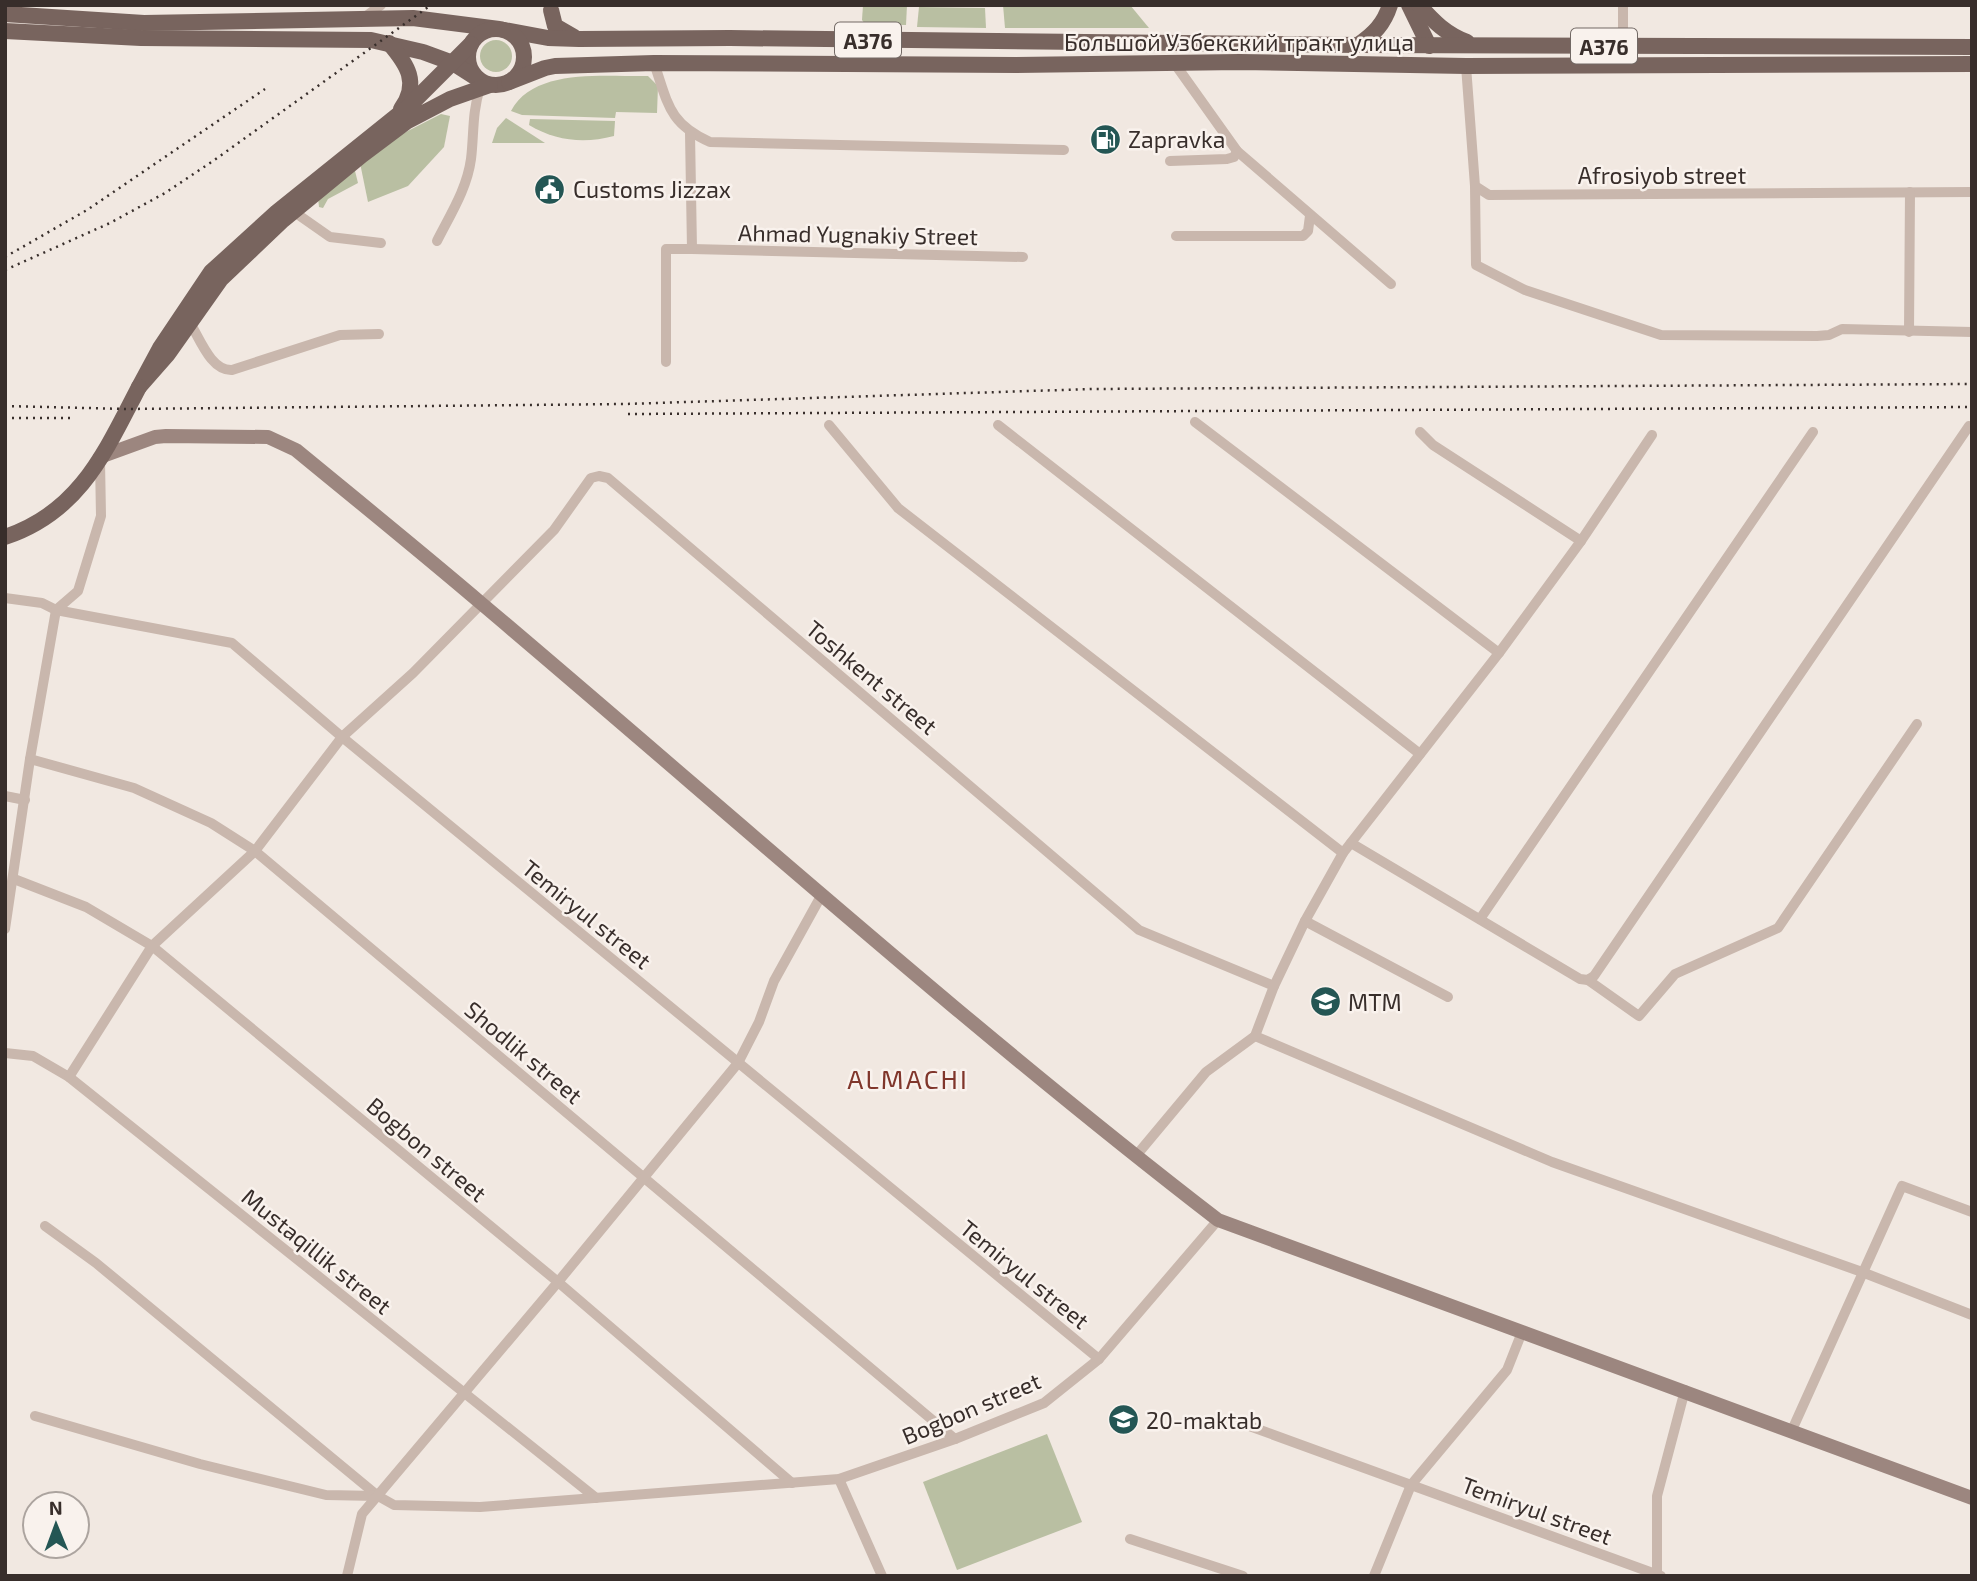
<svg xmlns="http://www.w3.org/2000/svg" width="1977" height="1581" viewBox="0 0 1977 1581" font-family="'Exo 2',sans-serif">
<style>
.green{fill:#b9bfa2}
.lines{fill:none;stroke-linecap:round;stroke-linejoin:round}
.street{stroke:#c9b7ad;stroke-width:10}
.secondary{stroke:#9c867f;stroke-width:14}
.primary{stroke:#78645e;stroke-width:16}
.rail{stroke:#382e2b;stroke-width:2.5;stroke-dasharray:2 5;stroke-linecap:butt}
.labels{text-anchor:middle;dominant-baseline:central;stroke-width:5;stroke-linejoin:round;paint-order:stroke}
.shield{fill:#f9f2ed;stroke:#726965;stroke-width:2}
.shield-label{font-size:21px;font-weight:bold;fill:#382e2b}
.street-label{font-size:23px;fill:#382e2b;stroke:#f9f2ed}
.poi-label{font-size:23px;fill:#382e2b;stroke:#f9f2ed;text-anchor:start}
.quarter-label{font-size:26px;letter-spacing:2px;fill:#80362b;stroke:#f9f2ed}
</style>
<rect width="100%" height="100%" fill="#f1e8e1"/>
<g class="green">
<path d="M863,5h44l-1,20 -41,-1 -3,-4z"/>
<path d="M1003,5h127l19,23h-144z"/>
<path d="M919,7l66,1 1,20 -69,-1z"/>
<circle cx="496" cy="56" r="16"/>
<path d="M648,76l10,10 -1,27 -41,-1 -1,6 -93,-3 -11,-4c23,-44 95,-34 137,-35z"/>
<path d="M441,114l9,2 -6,31 -36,39 -40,16 -8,-39 40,-28z"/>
<path d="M506,118l39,25h-53l5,-15z"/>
<path d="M530,119l85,2 -1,15c-30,8 -58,5 -85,-11z"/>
<path d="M354,167l4,16 -30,16 -5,9 -4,-1 -1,-9z"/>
<path d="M1047,1434l35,88 -125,48 -34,-88z"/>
</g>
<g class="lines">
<g class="street">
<path d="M1623,5v41"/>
<path d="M365,17l16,-12"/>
<path d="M654,63c14,40 14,60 56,79l354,8"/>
<path d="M1175,64l62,87 154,133"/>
<path d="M1466,66l9,120 14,9 483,-3"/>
<path d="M1170,161l57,-2 7,-2 3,-6"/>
<path d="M1475,186l1,79 49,25 136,45 156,1 12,-1 13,-6 130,3"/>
<path d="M290,209l40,28 51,6"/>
<path d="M1176,236h127l5,-5 2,-15"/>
<path d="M437,241c13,-26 30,-52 34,-82 3,-24 1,-47 9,-71"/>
<path d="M692,249l331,8"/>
<path d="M190,323c10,16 21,48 42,47l108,-35 39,-1"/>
<path d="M1909,332l1,-140"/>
<path d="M666,362v-113h26l-2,-116"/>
<path d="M1195,422l304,231"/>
<path d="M829,425l69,83 445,345"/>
<path d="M998,425l422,329"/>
<path d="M1420,432l13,13 148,96"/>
<path d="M5,598l37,5 14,7 176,33 110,94 757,622"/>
<path d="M30,759l104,29 77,35 44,28 700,588"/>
<path d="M5,796l20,4"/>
<path d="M1351,843l229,136 8,1 6,-4 375,-550"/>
<path d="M14,879l72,28 66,39 406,336 234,201"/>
<path d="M1480,919l333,-487"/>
<path d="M1305,921l143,76"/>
<path d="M5,929l25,-170 26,-149 22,-19 23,-75 -1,-55"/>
<path d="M1588,980l51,36 36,-42 103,-46 139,-204"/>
<path d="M1255,1036l297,126 310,110 110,43"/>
<path d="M5,1053l28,3 36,21 527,421"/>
<path d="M69,1077l83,-131 103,-95 87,-114 71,-64 141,-143 37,-52 8,-2 9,2 531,452 135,56"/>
<path d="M1135,1157l71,-85 49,-36 19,-50 31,-65 38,-68 156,-200 82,-112 71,-106"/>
<path d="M45,1226l51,37 282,233 16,9 86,2 359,-28 116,-40 89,-36 55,-44 119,-139"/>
<path d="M35,1416l165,48 126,31 52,1"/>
<path d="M1241,1423l420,153"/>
<path d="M1792,1430l110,-244 70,26"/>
<path d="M839,1479l43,97"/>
<path d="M1130,1539l113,37"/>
<path d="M347,1576l15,-62 196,-232 180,-219 21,-41 15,-41 47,-85"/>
<path d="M1374,1576l37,-91 96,-115 15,-38"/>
<path d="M1657,1576v-80l28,-106"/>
</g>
<path class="secondary" d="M100,457l55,-20 11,-1 102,1 28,13c62,51 125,102 186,154 245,207 483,421 736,616l754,278"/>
<g class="primary">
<path d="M1409,5l20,41"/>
<path d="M1419,5c15,17 27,29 48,37"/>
<path d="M551,10l4,16 19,11"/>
<path d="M5,14l139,9 269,-5 86,11 49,9 31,1 151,-1 628,7 614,2"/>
<circle cx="496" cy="57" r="28"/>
<path d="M5,31l136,7 230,2 52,12 30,11 25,16"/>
<path d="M389,43c18,21 31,40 12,66"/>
<path d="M471,44l-62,62 -132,106 -66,60 -51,76 -21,39 29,-33 53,-75 62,-59 79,-65 44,-33 44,-23 40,-14"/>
<path d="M1358,45c16,-11 26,-21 32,-40"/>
<path d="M509,82l36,-14 10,-2 99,-3 362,2 224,-3 226,4 506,-2"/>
<path d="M5,537c75,-25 100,-85 134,-150"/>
</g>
<g class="rail">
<path d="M5,257l82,-47 178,-121"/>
<path d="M5,270l105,-47 55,-30 48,-32 218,-156"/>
<path d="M5,406l122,3 498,-5 467,-15 880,-5"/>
<path d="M628,414l1344,-7"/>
<path d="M5,418h70"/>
</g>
</g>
<defs>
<symbol id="fuel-disc" viewBox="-11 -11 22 22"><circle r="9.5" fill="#245654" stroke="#f9f2ed"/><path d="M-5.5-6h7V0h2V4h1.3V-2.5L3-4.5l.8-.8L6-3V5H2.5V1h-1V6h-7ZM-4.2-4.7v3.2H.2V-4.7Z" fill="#fff"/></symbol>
<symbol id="civic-disc" viewBox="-11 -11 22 22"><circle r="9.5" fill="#245654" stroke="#f9f2ed"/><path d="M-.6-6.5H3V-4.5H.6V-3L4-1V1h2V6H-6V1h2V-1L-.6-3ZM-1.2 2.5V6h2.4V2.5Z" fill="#fff"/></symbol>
<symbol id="school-disc" viewBox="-11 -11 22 22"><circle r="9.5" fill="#245654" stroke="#f9f2ed"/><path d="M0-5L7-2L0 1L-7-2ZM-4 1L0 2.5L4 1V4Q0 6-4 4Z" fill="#fff"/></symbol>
</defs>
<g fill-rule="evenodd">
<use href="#fuel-disc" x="1088" y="122" width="35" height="35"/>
<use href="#civic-disc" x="532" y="172" width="35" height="35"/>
<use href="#school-disc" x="1308" y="984" width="35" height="35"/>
<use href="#school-disc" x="1106" y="1402" width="35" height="35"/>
</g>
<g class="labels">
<g class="shield">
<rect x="835" y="22.5" width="66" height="35" rx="5"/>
<rect x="1571" y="28.5" width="66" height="35" rx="5"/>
</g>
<g class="shield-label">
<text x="868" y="40">A376</text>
<text x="1604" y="46">A376</text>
</g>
<g class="street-label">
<text x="1239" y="42">Большой Узбекский тракт улица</text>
<text x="1662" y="175">Afrosiyob street</text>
<text transform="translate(858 234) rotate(1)">Ahmad Yugnakiy Street</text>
<text transform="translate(872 677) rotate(40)">Toshkent street</text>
<text transform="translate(587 914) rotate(39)">Temiryul street</text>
<text transform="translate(524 1052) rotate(40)">Shodlik street</text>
<text transform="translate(427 1149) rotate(40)">Bogbon street</text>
<text transform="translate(317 1251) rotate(39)">Mustaqillik street</text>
<text transform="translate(1025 1274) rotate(39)">Temiryul street</text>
<text transform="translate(971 1408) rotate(-23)">Bogbon street</text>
<text transform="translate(1537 1510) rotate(20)">Temiryul street</text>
</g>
<g class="poi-label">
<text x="1128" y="139">Zapravka</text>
<text x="573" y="189">Customs Jizzax</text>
<text x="1348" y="1002">MTM</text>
<text x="1146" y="1420">20-maktab</text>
</g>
<g class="quarter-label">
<text x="908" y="1078">ALMACHI</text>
</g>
</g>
<rect width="1977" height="1581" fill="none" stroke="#382e2b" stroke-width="14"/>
<g transform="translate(56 1525) rotate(359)"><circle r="33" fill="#f9f2ed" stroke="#aca49f" stroke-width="2"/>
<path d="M0-5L12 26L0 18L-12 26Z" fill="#245654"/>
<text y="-10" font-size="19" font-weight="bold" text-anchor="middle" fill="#382e2b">N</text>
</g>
</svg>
